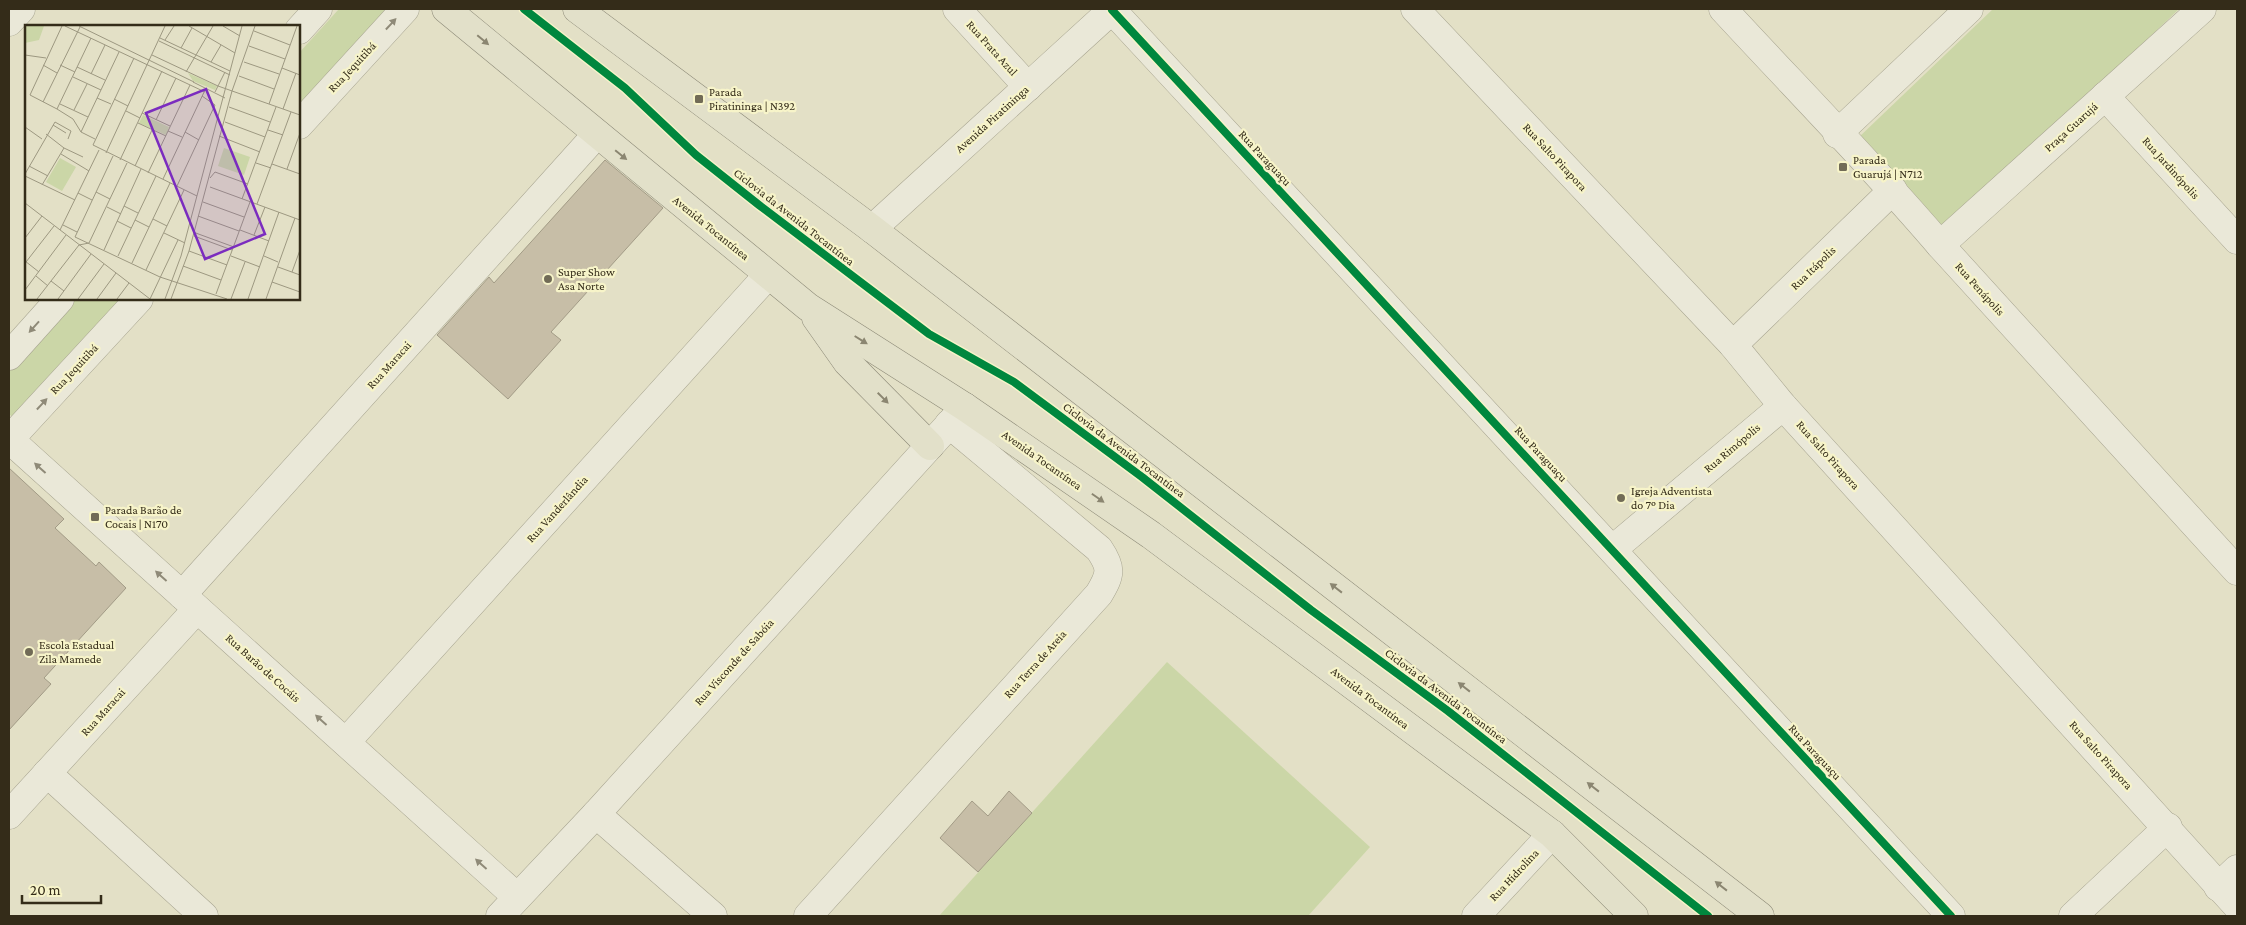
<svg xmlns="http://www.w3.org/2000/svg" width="2246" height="925" viewBox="0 0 2246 925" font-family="'Crimson Pro',serif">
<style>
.green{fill:#cbd6a7}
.building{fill:#c7bea7;stroke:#a29b86}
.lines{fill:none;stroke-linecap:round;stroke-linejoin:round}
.minor-casing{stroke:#a7a490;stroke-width:29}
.major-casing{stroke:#8c8977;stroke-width:29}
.minor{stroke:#eae8d8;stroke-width:28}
.major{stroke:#e2e0c9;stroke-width:28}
.cycleway-casing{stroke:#f7f4c9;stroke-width:11}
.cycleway{stroke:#00873e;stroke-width:8}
.oneway{fill:#8f8a78}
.oneway2{fill:#8b8671}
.poi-dot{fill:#716b56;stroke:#f7f4c9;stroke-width:2}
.labels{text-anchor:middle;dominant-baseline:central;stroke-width:4.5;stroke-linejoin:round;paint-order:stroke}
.street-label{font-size:12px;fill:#342c19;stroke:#f7f4c9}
.poi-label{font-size:12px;fill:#342c19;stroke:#f7f4c9;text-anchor:start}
.inset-road{fill:none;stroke:#9d9881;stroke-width:1}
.view{fill:#7b2cbf;fill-opacity:0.15;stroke:#7b2cbf;stroke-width:2.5}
.inset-edge{fill:none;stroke:#342c19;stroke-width:2.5}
</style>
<rect width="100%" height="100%" fill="#e3e0c6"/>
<g class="green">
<path d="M339,9h52l-92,101v-57z"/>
<path d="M1993,9h186l-234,223 -88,-93z"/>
<path d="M71,299h56l-111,121 -7,-6v-47z"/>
<path d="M1167,662l203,185 -62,69h-369z"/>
</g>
<g class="building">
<path d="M605,160l58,48 -112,124 10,8 -53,59 -71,-64 52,-58 5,6z"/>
<path d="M9,468l55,51 -9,9 41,38 3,-4 27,26 -82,90 7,6 -42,46z"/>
<path d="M1009,791l23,22 -54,59 -38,-34 32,-37 16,15z"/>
</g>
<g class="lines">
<defs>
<g id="minor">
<path d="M957,9l71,78"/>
<path d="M1415,9l318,336 50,61 454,500"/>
<path d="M1723,9c72,78 148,155 217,236l297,326"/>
<path d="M1112,10l839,906"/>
<path d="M9,22l12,-13"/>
<path d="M299,30l19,-21"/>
<path d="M2105,96l132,144"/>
<path d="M299,125l106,-116"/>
<path d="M1837,134l132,-125"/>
<path d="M872,229l241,-220"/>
<path d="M1940,245l262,-236"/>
<path d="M1733,345l160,-155"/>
<path d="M9,356l51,-57"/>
<path d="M9,439l508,458"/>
<path d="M9,440l130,-141"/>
<path d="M1613,549l170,-143"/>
<path d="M182,595l415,-461"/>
<path d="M346,742l422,-467"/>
<path d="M47,773l157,143"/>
<path d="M596,814l117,102"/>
<path d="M9,815l188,-206"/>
<path d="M2218,887l19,-18"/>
<path d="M500,916l96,-102 369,-407"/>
<path d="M808,916l291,-322c12,-20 13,-26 0,-45l-150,-125"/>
<path d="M1476,916l76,-82"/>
<path d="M2073,916l95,-89"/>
</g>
<g id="major">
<path d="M446,9l362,298 157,100 186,128 401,299 82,82"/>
<path d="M577,9l295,220 888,687"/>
<path d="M816,318l31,44 83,84"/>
</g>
</defs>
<use href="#minor" class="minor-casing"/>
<use href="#major" class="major-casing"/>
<use href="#minor" class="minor"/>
<use href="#major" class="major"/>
<defs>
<g id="cycleway">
<path d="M524,9l101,79 71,67 63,50 170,129 85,48 128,95 169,133 137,101 260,205"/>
<path d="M1112,10l839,906"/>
</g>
</defs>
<use href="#cycleway" class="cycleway-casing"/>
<use href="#cycleway" class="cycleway"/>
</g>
<defs><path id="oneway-solid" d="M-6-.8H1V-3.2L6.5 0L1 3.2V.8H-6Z" transform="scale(1.25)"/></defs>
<g class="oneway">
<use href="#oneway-solid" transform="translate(391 24) rotate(-47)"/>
<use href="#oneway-solid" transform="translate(34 327) rotate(132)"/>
<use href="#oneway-solid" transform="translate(42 404) rotate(-47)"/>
<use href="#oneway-solid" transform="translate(40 468) rotate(-138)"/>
<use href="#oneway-solid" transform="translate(161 576) rotate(-138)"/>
<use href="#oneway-solid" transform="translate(321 720) rotate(-138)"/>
<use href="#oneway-solid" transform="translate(481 864) rotate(-138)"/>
</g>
<g class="oneway2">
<use href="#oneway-solid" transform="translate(483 40) rotate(40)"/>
<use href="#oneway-solid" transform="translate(621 155) rotate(39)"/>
<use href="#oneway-solid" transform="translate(861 340) rotate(32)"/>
<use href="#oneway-solid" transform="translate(883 398) rotate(45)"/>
<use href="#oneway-solid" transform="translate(1098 498) rotate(35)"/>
<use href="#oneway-solid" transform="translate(1336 588) rotate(-142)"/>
<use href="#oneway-solid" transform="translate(1464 687) rotate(-142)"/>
<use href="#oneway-solid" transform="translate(1593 787) rotate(-142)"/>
<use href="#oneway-solid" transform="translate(1721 886) rotate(-142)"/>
</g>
<g class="poi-dot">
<rect x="694" y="94" width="10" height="10" rx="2.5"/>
<rect x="1838" y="162" width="10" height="10" rx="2.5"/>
<circle cx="548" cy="279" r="5"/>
<circle cx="1621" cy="498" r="5"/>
<rect x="90" y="512" width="10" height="10" rx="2.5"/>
<circle cx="29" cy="652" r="5"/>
</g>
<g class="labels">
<g class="street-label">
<text transform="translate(992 48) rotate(48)">Rua Prata Azul</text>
<text transform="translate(352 67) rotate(-47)">Rua Jequitibá</text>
<text transform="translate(992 119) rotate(-42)">Avenida Piratininga</text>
<text transform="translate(2071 127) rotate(-42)">Praça Guarujá</text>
<text transform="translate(1555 157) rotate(47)">Rua Salto Pirapora</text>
<text transform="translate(1265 158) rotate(47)">Rua Paraguaçu</text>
<text transform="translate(2171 168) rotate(48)">Rua Jardinópolis</text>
<text transform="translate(794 217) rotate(38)">Ciclovia da Avenida Tocantínea</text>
<text transform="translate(711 228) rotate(39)">Avenida Tocantínea</text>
<text transform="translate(1813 268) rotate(-44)">Rua Itápolis</text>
<text transform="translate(1980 289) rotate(48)">Rua Penápolis</text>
<text transform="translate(389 365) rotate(-48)">Rua Maracai</text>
<text transform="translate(74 369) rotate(-47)">Rua Jequitibá</text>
<text transform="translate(1732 448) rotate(-40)">Rua Rimópolis</text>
<text transform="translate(1124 450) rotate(37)">Ciclovia da Avenida Tocantínea</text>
<text transform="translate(1541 454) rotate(47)">Rua Paraguaçu</text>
<text transform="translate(1828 455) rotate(48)">Rua Salto Pirapora</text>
<text transform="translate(1042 460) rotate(35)">Avenida Tocantínea</text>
<text transform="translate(557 509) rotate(-48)">Rua Vanderlândia</text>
<text transform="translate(734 662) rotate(-48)">Rua Visconde de Sabóia</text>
<text transform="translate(1035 664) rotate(-48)">Rua Terra de Areia</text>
<text transform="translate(263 668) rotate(42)">Rua Barão de Cocáis</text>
<text transform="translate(1446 696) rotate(37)">Ciclovia da Avenida Tocantínea</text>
<text transform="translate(1370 698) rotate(37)">Avenida Tocantínea</text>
<text transform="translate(103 712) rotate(-48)">Rua Maracai</text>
<text transform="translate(1815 752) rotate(47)">Rua Paraguaçu</text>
<text transform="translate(2101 755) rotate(48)">Rua Salto Pirapora</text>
<text transform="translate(1514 875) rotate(-47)">Rua Hidrolina</text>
</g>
<g class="poi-label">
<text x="709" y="92">Parada<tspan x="709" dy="14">Piratininga | N392</tspan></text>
<text x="1853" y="160">Parada<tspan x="1853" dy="14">Guarujá | N712</tspan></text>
<text x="558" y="272">Super Show<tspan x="558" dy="14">Asa Norte</tspan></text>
<text x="1631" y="491">Igreja Adventista<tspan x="1631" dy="14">do 7º Dia</tspan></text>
<text x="105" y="510">Parada Barão de<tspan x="105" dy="14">Cocais | N170</tspan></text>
<text x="39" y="645">Escola Estadual<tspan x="39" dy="14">Zila Mamede</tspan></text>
</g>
</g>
<g transform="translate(25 25)">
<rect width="275" height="275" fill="#e3e0c6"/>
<path d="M0,1h19l-5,14 -14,3zM163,48l29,13 -2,4 -22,-9zM118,90l26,12 -3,8 -27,-12zM199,123l26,9 -6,18 -26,-9zM35,133l16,9 -14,24 -16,-9z" fill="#cbd6a7"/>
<path class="inset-road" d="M37,1l-32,69 27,14 16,10 8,13 14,7M40,1l140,66M54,1l115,56M164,1l46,27M198,1l17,10M229,6l36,14M135,13l70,33M140,15l9,-14M134,16l71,34M224,21l36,13M156,23l11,-20M0,30l21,3M127,30l66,31 82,29M109,33l-41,87 104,51M186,37l10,-17M219,37l35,12M18,40l14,8M35,40l15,7M52,42l28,13M257,43l18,7M161,47l27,-46M66,49l14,-29M214,51l35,13M48,52l28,13M168,57l32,16M190,67l10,-20M72,73l14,6M89,74l14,7M18,77l37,-75M35,79l28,13M244,79l28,-78M204,82l41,15M32,84l34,-71M258,84l13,-36M49,85l13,-26M101,86l14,7M117,88l28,13M131,95l20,-42M200,97l40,15M113,98l28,13M28,100l13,8M0,102l17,12M243,105l15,5M143,106l14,6M56,107l38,-80M160,107l14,8M194,111l41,16M39,123l19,9M81,128l59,-127M36,129l28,17M95,135l42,-89M231,138l15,5M247,139l28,10M4,141l19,10M110,141l17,-36M262,144l13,-36M123,148l42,-88M0,149l30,-52 16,9 -3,8M0,151l50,24M185,153l5,-6 33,12M138,154l43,-91M17,160l22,-37 -18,-14M152,161l38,-81 -13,-9M185,162l90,33M71,167l14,7M53,168l14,7M217,174l34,-92M178,177l41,15M0,178l125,96M232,179l34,-92M99,181l14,7M82,182l14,7M173,191l41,15M128,194l14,7M110,195l14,7M92,196l14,7M38,200l14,7M35,205l39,-80M215,205l29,11M168,207l41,15M139,208l21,10M229,210l11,-28M169,211l38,14M50,212l85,40 67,22M50,212l38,-81M0,213l17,-22M64,218l38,-80M79,225l37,-81M164,226l38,14M93,231l38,-80M206,231l29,11M239,231l14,6M0,236l14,11M1,237l28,-36M107,238l38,-80M158,241l38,14M253,242l22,8M121,245l38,-80M267,247l8,-22M11,251l12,10M26,256l13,10M247,257l28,10M0,265l41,-55M191,269l34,-92M12,274l42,-54 10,-2M33,274l33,-45M53,274l26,-35M72,274l19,-26M92,274l12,-16M125,274l28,-59M140,274l16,-43 61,-230M146,274l18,-48 43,-160 23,-65M206,274l14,-37M223,274l31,-87M241,274l29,-81"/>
<path class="view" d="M181,64l59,145 -60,25 -59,-146z"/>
<rect width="275" height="275" class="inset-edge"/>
</g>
<rect width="2246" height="925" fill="none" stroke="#342c19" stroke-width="20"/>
<path d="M22 895v8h79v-8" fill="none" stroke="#342c19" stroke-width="2.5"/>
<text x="30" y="895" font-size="15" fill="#342c19" stroke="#f7f4c9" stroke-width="4" paint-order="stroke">20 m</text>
</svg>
